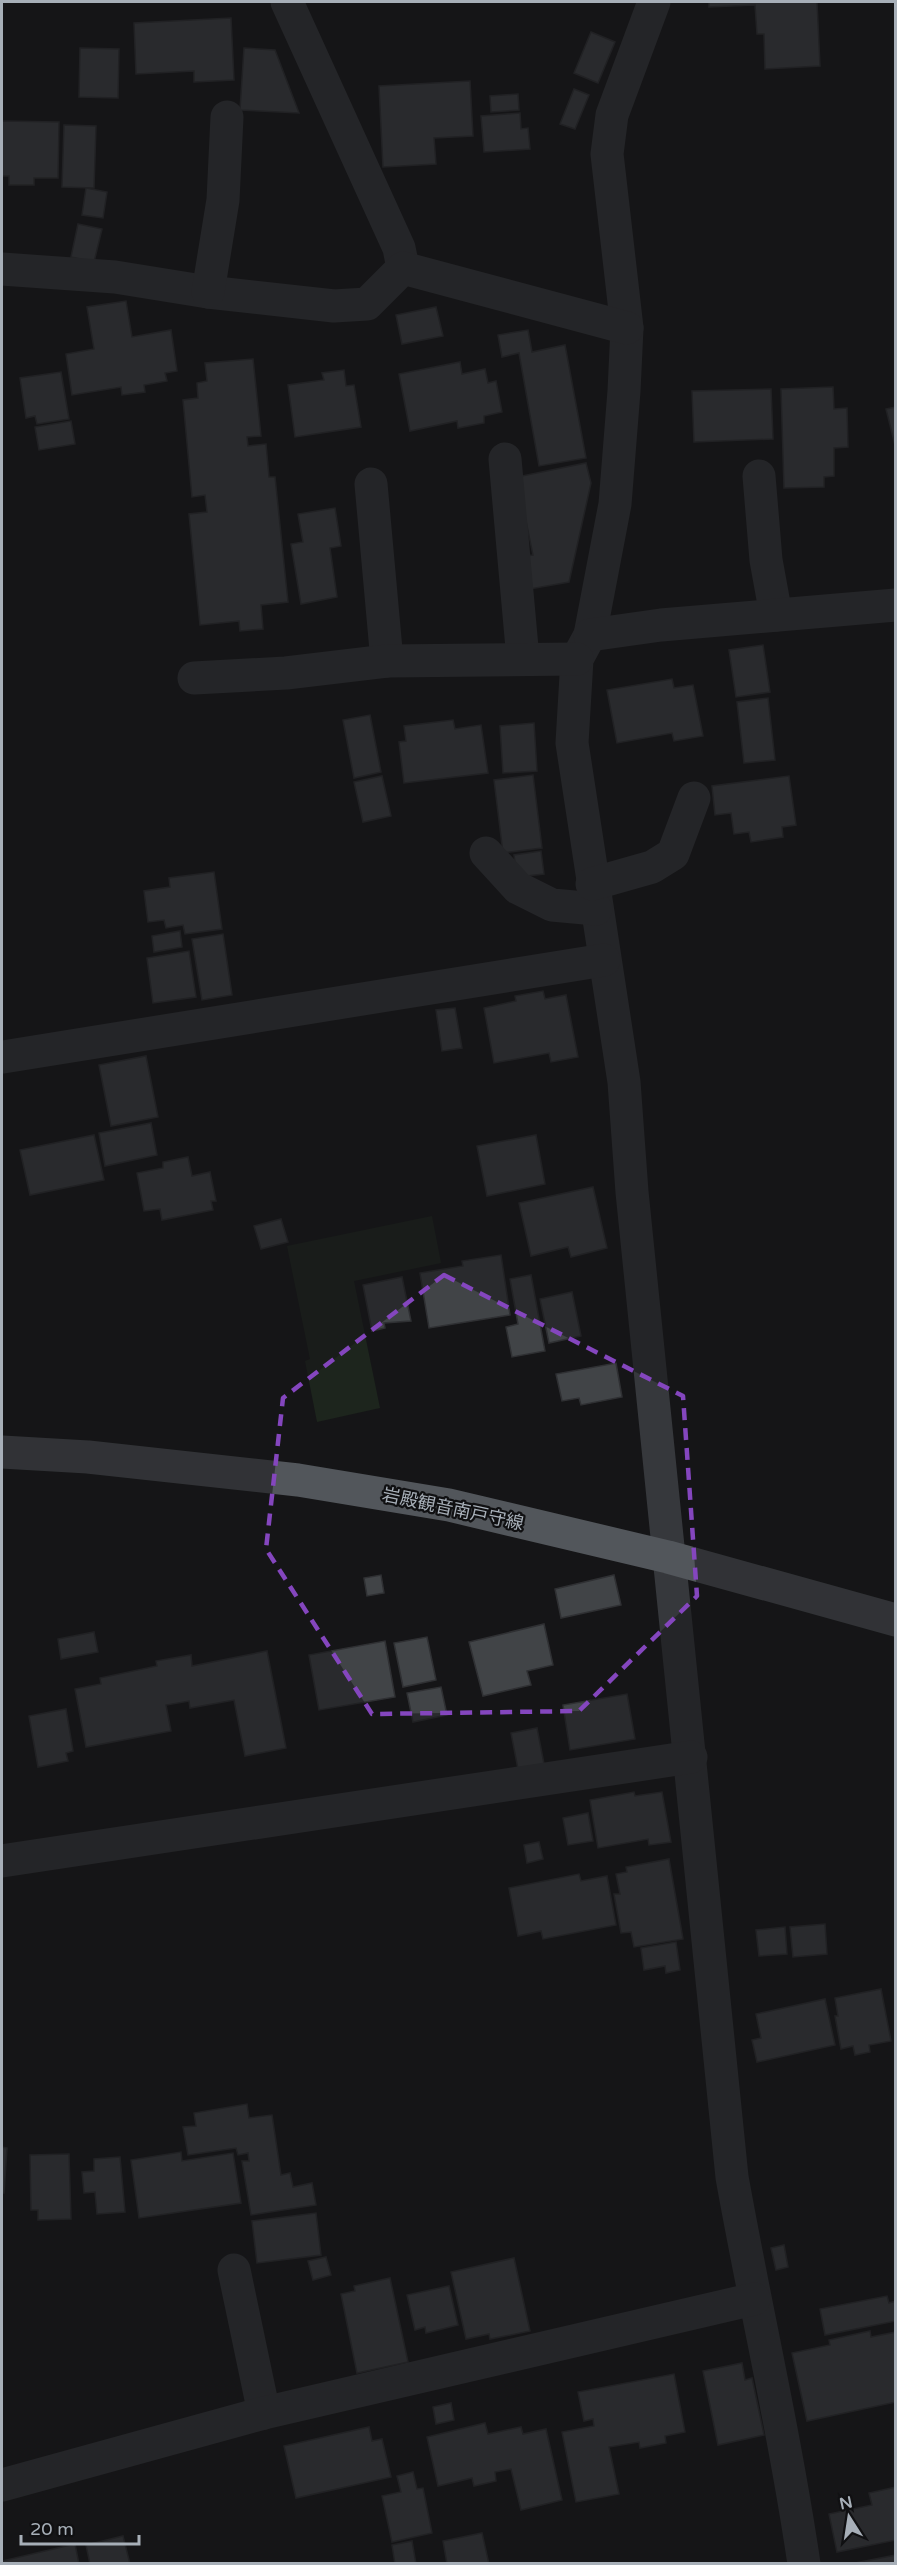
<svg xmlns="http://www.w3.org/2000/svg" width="897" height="2565" viewBox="0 0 897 2565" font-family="'Varela Round','Noto Sans JP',sans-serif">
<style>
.green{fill:#1d251d}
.building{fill:#414447;stroke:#2f3033;stroke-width:1.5}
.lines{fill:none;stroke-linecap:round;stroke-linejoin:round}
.minor{stroke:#36383c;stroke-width:33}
.major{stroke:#52565b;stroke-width:33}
.marked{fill:none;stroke:#8446be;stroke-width:4.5;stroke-dasharray:12 8;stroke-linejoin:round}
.labels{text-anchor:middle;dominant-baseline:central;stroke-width:4.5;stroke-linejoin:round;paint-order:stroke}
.street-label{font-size:18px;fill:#a7afb8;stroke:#101012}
</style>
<rect width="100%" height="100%" fill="#151517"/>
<path class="green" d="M432,1216l9,47 -87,18 26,127 -63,14 -12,-61 5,-2 -23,-113z"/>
<g class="building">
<path d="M709,2h108l3,64 -55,3 -1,-35h-7l-2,-29 -46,2z"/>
<path d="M231,18l3,62 -40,2v-11l-58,3 -2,-51z"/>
<path d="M591,32l24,10 -17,41 -24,-10z"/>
<path d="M80,48l39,1 -1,49 -39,-1z"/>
<path d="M244,48l31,2 24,63 -59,-3z"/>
<path d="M470,81l3,55 -39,2 2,26 -53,3 -4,-81z"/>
<path d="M574,89l15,6 -14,34 -15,-5z"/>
<path d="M518,94l1,16 -28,2 -1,-16z"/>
<path d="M520,113l1,16 7,-1 2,21 -46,3 -3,-36z"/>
<path d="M2,121l57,1 -1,56h-24v7h-25v-9h-7z"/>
<path d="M64,125l32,1 -2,62 -32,-1z"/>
<path d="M86,188l21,4 -4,26 -21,-3z"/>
<path d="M78,224l24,5 -8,33 -23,-5z"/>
<path d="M126,301l6,36 39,-7 6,41 -12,2 2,8 -23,4 1,7 -23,3 -1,-8 -49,8 -6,-41 28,-5 -7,-42z"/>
<path d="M436,307l7,29 -41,8 -6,-29z"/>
<path d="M528,330l4,22 33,-7 21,113 -47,8 -20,-113 -17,4 -4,-22z"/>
<path d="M253,359l8,77 -14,1 1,9 18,-2 3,33h6l13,125 -27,3 2,24 -23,2 -1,-10 -39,4 -11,-111 18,-2 -2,-17 -13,2 -9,-97 15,-2 -1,-15 10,-2 -2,-18z"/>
<path d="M460,362l2,12 23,-5 3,14 8,-2 6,31 -18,4v7l-26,5 -1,-7 -47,10 -11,-57z"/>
<path d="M344,370l2,16 8,-1 7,42 -66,10 -7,-52 36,-5 -2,-7z"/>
<path d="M61,372l8,47 -32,5 -2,-8 -9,2 -6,-40z"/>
<path d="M833,387l1,22 13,-1 1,39 -14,1v28l-10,1v10l-40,1 -3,-99z"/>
<path d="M771,389l2,50 -79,3 -2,-51z"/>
<path d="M896,407v42l-10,-40z"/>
<path d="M71,421l4,23 -36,6 -4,-23z"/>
<path d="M586,463l5,20 -22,99 -39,7 -6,-33 9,-1 -16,-78z"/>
<path d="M335,508l6,38 -11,2 7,49 -36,7 -10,-60 12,-2 -5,-28z"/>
<path d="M763,645l7,47 -34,5 -7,-47z"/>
<path d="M672,679l2,9 19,-3 10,51 -29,5 -2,-8 -55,10 -10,-53z"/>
<path d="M768,698l7,62 -31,3 -7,-61z"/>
<path d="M370,715l11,57 -27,6 -11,-58z"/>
<path d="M453,720l2,9 26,-4 7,48 -84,10 -5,-41 7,-1 -2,-15z"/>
<path d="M534,723l3,48 -34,2 -3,-47z"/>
<path d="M533,775l9,73 -39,5 -9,-73z"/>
<path d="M382,776l9,40 -28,6 -9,-40z"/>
<path d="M789,776l7,49 -14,2 1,10 -32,5 -2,-10 -15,2 -3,-21 -16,2 -3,-29z"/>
<path d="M541,851l3,23 -27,3 -3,-22z"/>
<path d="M214,872l8,57 -37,5 -2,-9 -17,3 -2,-8 -16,2 -4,-31 26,-4 -1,-9z"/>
<path d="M180,931l2,16 -28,5 -2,-16z"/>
<path d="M223,934l9,61 -30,5 -10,-61z"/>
<path d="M189,951l7,46 -43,6 -6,-45z"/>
<path d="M543,991l2,8 21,-4 12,62 -27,5 -2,-9 -55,10 -10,-55 32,-7 -1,-5z"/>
<path d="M455,1008l7,40 -20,3 -6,-41z"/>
<path d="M146,1056l12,61 -47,9 -12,-61z"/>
<path d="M151,1123l6,32 -52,11 -6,-33z"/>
<path d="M94,1135l10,45 -74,15 -10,-45z"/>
<path d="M536,1135l9,49 -58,12 -10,-50z"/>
<path d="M188,1157l4,19 18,-4 6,29h-5l2,9 -51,10 -2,-11 -16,2 -7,-38 26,-5v-6z"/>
<path d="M593,1187l14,61 -36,9 -3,-10 -37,9 -12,-53z"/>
<path d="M281,1219l7,23 -27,7 -7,-23z"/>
<path d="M501,1255l9,60 -81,13 -9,-55 43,-7 -1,-5z"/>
<path d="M531,1275l14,76 -33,6 -6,-30 12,-3 -8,-45z"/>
<path d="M402,1277l9,44 -27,2 1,5 -13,3 -9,-46z"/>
<path d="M572,1292l9,44 -32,7 -9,-44z"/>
<path d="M616,1363l6,34 -41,8 -2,-7 -17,3 -6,-27z"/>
<path d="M381,1575l3,18 -17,3 -3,-18z"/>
<path d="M614,1575l7,30 -60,13 -6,-29z"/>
<path d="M544,1624l9,41 -26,6 4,14 -48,11 -14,-54z"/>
<path d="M94,1632l4,20 -37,7 -3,-20z"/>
<path d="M427,1637l9,43 -33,7 -9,-44z"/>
<path d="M385,1641l10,56 -76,13 -10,-55z"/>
<path d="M267,1651l19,97 -41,8 -11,-56 -44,8 -1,-7 -23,4 5,26 -85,16 -11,-58 26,-5 -1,-6 57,-12 -1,-5 35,-6 1,11z"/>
<path d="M441,1687l6,28 -34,7 -6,-29z"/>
<path d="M627,1694l8,45 -65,11 -7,-45z"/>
<path d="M66,1709l7,42 -7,2 2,8 -30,6 -9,-51z"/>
<path d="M537,1728l7,36 -26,5 -7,-36z"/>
<path d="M634,1792l1,4 27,-4 9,50 -22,3 -1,-6 -50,9 -8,-48z"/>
<path d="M588,1813l5,28 -25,4 -5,-27z"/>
<path d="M539,1842l4,17 -16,4 -3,-18z"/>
<path d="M669,1859l14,80 -49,8 -3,-15 -10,1 -7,-39h6l-4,-20 11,-2 -1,-5z"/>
<path d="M579,1874l2,7 26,-5 9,49 -73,14 -2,-8 -23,5 -9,-48z"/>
<path d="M825,1924l2,30 -34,3 -3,-30z"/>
<path d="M785,1927l2,27 -28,2 -3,-26z"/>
<path d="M676,1942l4,28 -14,3 -1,-7 -21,4 -3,-22z"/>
<path d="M881,1989l10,52 -22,4 1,7 -15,3 -2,-9 -12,3 -6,-33h3l-3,-18z"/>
<path d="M825,1999l10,46 -78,17 -5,-22 9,-2 -5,-24z"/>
<path d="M247,2104l2,14 23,-3 9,60 9,-2 3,14 19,-4 4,22 -65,10 -9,-54h7l-1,-8 -10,2 -2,-7 -48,7 -5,-28 13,-1 -2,-13z"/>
<path d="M2,2147l5,1 -3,45h-2z"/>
<path d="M181,2152l1,9 51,-8 8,50 -102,15 -8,-58z"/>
<path d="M69,2154l2,65 -33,1v-10h-7l-1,-55z"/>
<path d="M120,2157l5,55 -28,2 -2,-22 -11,1 -2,-21 12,-1v-12z"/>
<path d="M316,2213l5,42 -64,8 -5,-42z"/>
<path d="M784,2245l4,22 -12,3 -5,-22z"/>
<path d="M326,2257l5,18 -18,5 -5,-19z"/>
<path d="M514,2258l16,73 -40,8 -1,-5 -23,5 -15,-67z"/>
<path d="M390,2278l18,84 -51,11 -16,-79 14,-3 -1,-5z"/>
<path d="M449,2286l9,39 -32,8 -1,-6 -10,3 -8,-35z"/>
<path d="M887,2296l2,7 7,-2v20l-71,14 -5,-26z"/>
<path d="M870,2331l1,6 25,-5v70l-89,19 -15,-68 38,-8 -1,-5z"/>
<path d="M742,2363l3,17 7,-2 12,57 -46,10 -15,-74z"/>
<path d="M674,2374l11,58 -20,4 1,7 -26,5 -1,-6 -30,5 10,47 -43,8 -14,-70 32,-6 -1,-7 -9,2 -6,-29z"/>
<path d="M451,2403l3,17 -18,4 -3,-17z"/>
<path d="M485,2423l3,11 33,-7 2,7 23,-5 16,71 -41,10 -10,-41 -16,3 1,9 -22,5 -2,-8 -34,8 -11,-49z"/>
<path d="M369,2427l3,14 10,-2 9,38 -95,21 -12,-52z"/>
<path d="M413,2472l4,17 6,-1 9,45 -40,9 -10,-46 19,-4 -4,-16z"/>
<path d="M896,2487v53l-59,12 -8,-38 43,-9 -3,-12z"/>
<path d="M482,2533l7,31h-42l-4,-23z"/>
<path d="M123,2536l7,28h-40l-4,-19z"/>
<path d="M412,2541l4,23h-21l-3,-19z"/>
<path d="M75,2544l4,20h-77v-3z"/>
<path d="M896,2555v9l-41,-1z"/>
</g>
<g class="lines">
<g class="minor">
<path d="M287,2l112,246 4,20"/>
<path d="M654,2l-42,113 -5,39 20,174 -3,63 -9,113 -25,131 -13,24 -5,84 52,339 8,110 100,985c23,129 53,257 72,387"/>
<path d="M2,269l113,8 93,15 126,14 33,-2 36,-36 224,60"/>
<path d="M208,292l15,-92 4,-83"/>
<path d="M505,459l18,200"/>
<path d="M759,476l7,84 10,55"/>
<path d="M371,484l16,177"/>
<path d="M590,635l71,-10 235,-20"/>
<path d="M194,678l92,-5 101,-12 190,-2"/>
<path d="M486,853l32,35 34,17 44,4"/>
<path d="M592,884l60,-17 21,-13 21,-56"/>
<path d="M3,1057l601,-97"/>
<path d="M2,1861l689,-104"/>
<path d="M234,2270l30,143"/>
<path d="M2,2485l262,-72 490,-114"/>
</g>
<path class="major" d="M2,1452l86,5 210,23 151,25 219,52 228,63"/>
</g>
<path d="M0 0H897V2565H0ZM444,1275l239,121 14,200 -118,115 -207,3 -106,-165 17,-151z" fill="#151517" fill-opacity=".55" fill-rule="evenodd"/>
<path class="marked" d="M444,1275l239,121 14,200 -118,115 -207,3 -106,-165 17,-151z"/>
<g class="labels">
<g class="street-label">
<text transform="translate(453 1509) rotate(12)">岩殿観音南戸守線</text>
</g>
</g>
<rect width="897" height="2565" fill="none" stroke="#a7afb8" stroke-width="6"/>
<g transform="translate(849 2517) rotate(348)" stroke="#101012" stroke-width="4.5" paint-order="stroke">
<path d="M0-4.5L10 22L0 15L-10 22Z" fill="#a7afb8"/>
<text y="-9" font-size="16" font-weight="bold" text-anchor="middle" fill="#a7afb8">N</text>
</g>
<path d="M21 2535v9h118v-9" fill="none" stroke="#a7afb8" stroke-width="3"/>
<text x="30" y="2535" font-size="18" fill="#a7afb8" stroke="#101012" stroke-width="4.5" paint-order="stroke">20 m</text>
</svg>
